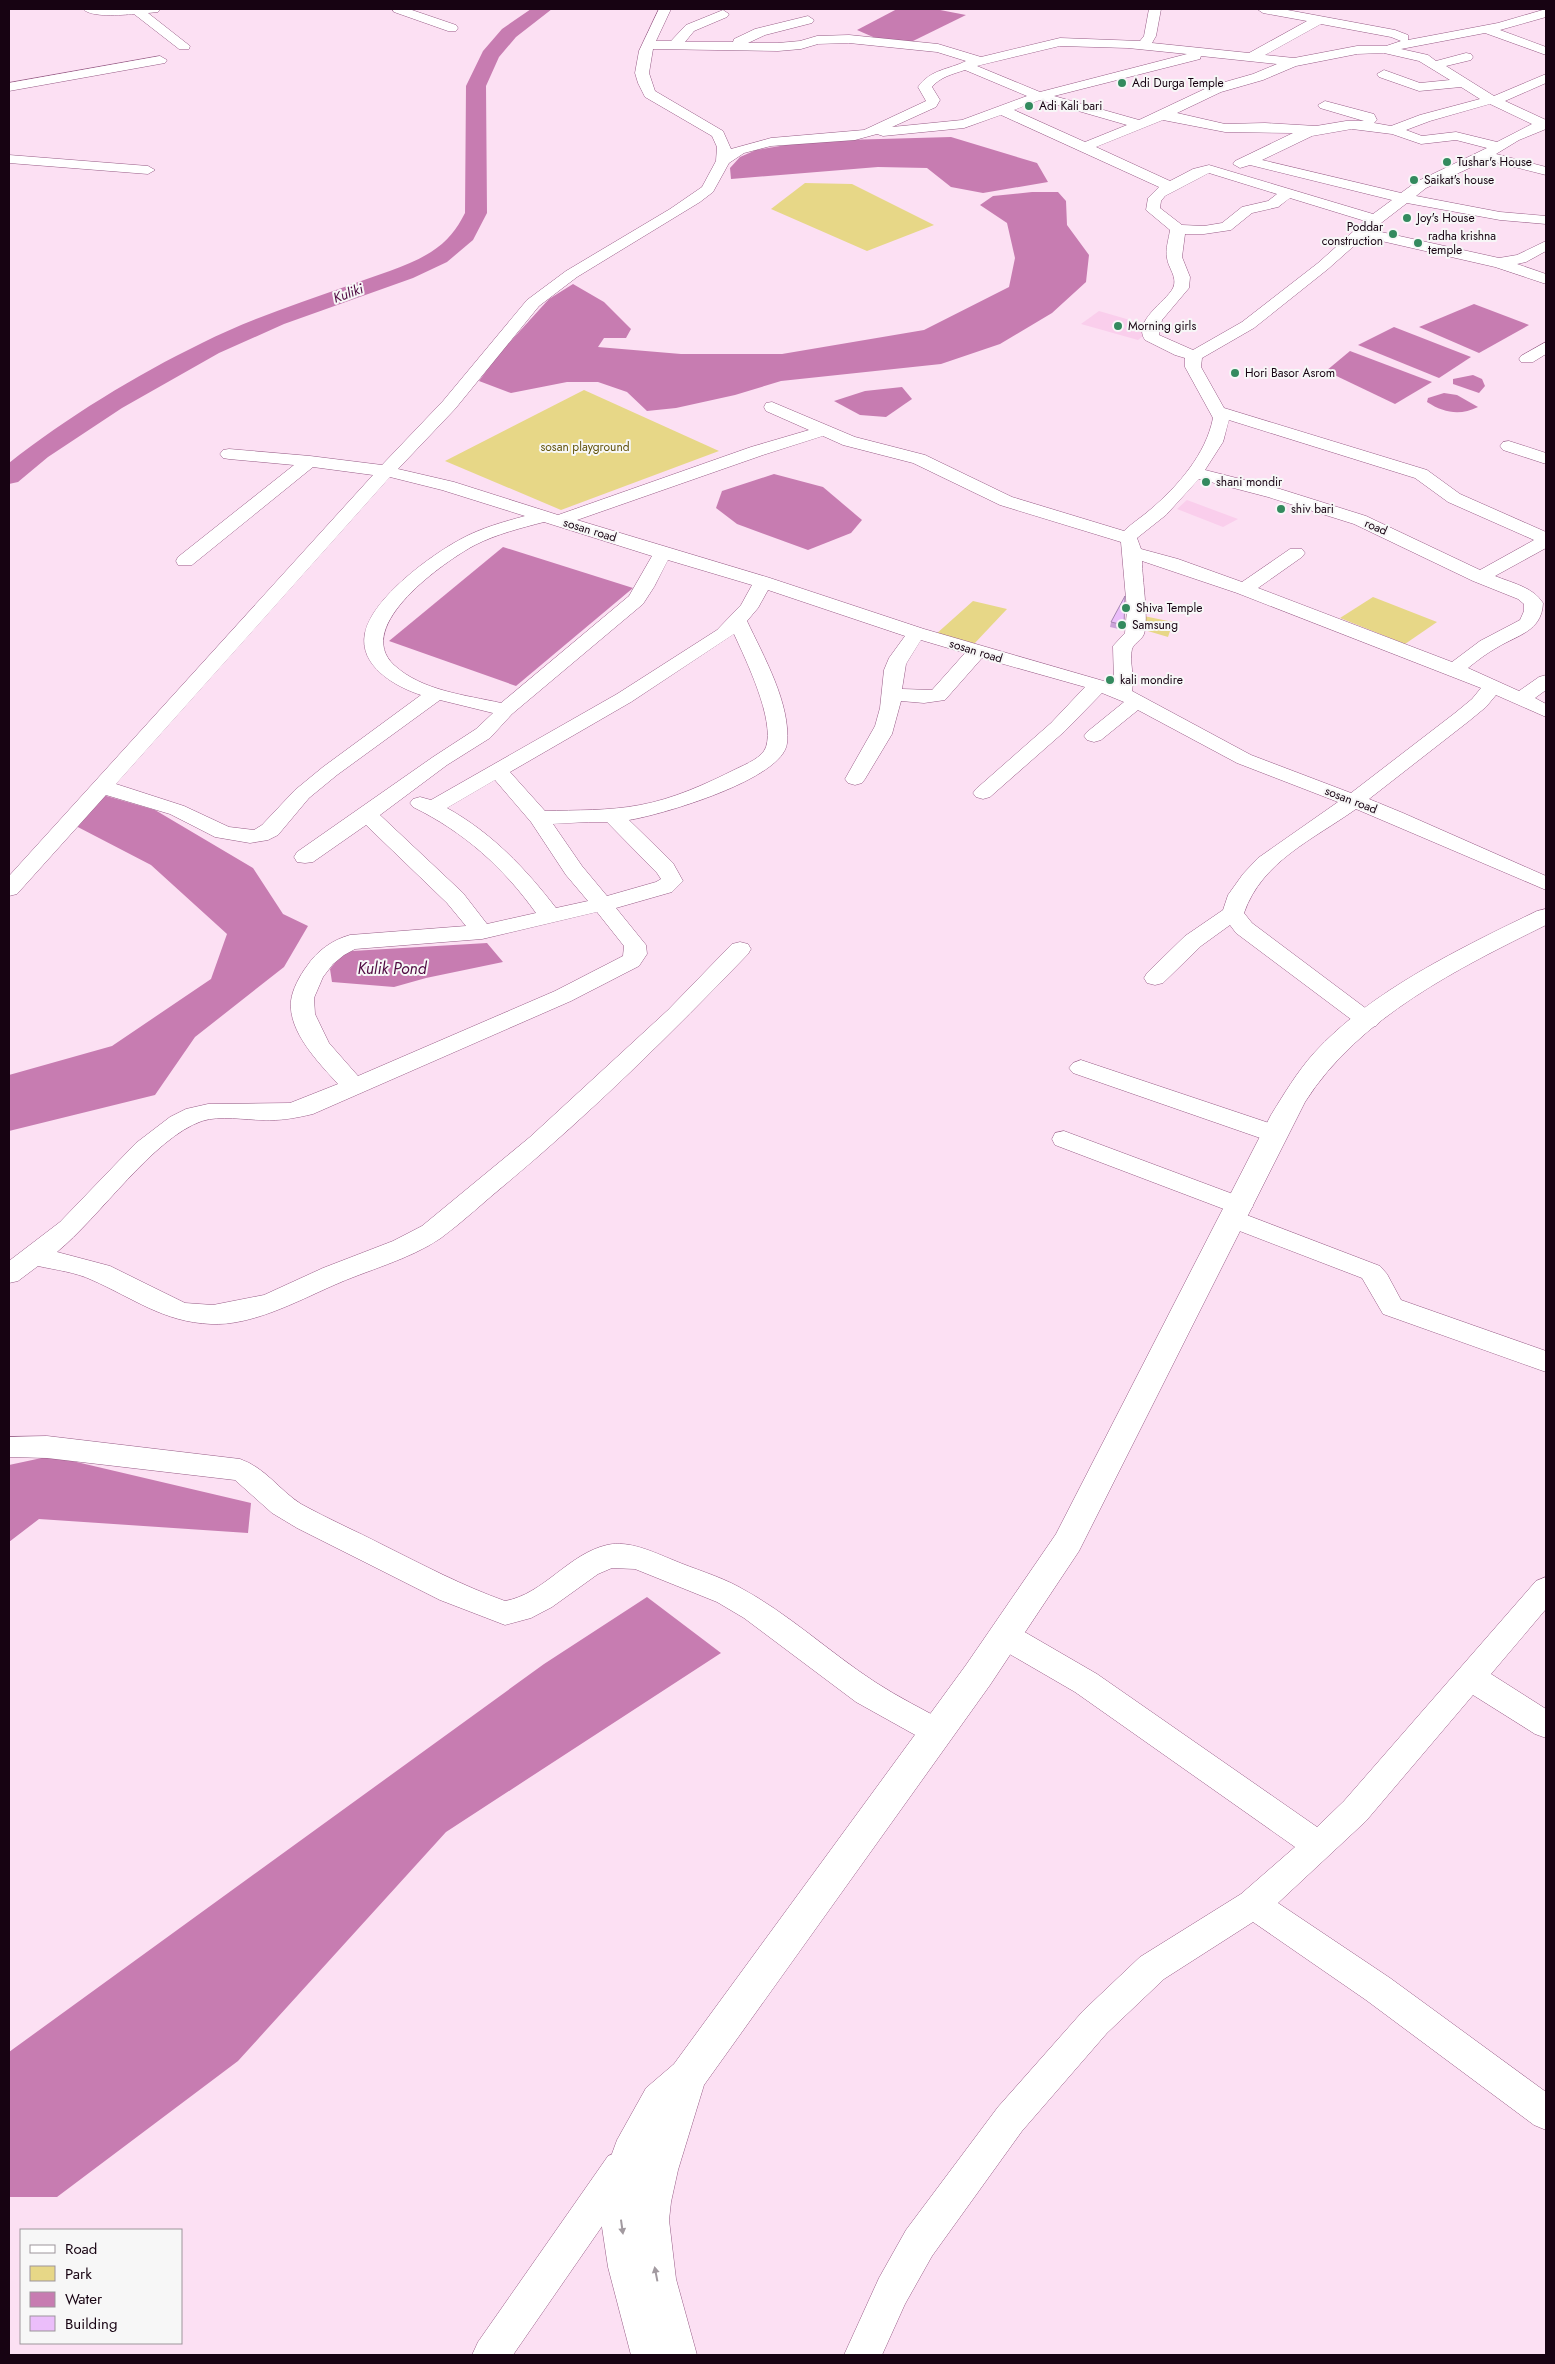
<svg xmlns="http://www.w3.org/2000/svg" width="1555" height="2364" viewBox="0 0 1555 2364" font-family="Jost,sans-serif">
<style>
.built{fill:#faceec}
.green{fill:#e7d787}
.water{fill:#c77cb1}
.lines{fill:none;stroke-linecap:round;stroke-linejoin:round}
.river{fill:#c77cb1;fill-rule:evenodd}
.minor-casing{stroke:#975c86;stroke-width:1}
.major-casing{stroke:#975c86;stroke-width:1}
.minor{fill:#fff;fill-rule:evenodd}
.major{fill:#fff;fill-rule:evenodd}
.wall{fill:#caa3d7}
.building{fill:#ebbefa;stroke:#a485af}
.oneway{fill:#a29aa0}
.poi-dot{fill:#338a5e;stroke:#f7f7f7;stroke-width:2}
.labels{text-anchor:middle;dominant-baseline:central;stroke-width:4;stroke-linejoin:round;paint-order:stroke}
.far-poi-label{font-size:12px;fill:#170312;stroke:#f7f7f7;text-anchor:start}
.far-park-label{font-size:12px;fill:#62540c;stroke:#f7f7f7}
.far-street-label{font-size:12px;fill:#170312;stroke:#f7f7f7}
.far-water-label{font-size:14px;font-style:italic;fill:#500b42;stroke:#f7f7f7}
.water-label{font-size:16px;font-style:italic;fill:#500b42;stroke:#f7f7f7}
</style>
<rect width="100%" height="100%" fill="#fce0f3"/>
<g class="built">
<path d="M1099,311l55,16 -16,13 -57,-16z"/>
<path d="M1187,500l51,19 -15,8 -46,-18z"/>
</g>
<g class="green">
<path d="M805,183l47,1 82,41 -67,26 -96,-42z"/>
<path d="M584,390l135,61 -158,59 -116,-49z"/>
<path d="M1373,597l64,25 -32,22 -65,-26z"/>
<path d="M973,601l34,8 -34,36 -38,-10z"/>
<path d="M1139,615l34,7 -5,15 -27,-8z"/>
</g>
<g class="water">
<path d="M897,9h38l31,6 -55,27 -31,-2 -23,-10z"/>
<path d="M951,137l86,26 11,19 -65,11 -32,-6 -24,-19 -49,-1 -147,12 -1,-11 10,-11 16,-7 54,-9z"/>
<path d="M1032,192h26l8,9 1,24 22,30 -3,27 -34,31 -52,31 -59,20 -160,17 -46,14 -59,13 -29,3 -20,-19 -29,-10h-31l-56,11 -32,-12 18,-25 52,-57 24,-15 31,18 27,27 -5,9h-22l-6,9 83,7h101l142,-24 85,-43 6,-29 -8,-35 -27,-18 13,-9z"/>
<path d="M1474,304l55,21 -50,28 -60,-26z"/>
<path d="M1394,327l77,30 -32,21 -81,-33z"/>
<path d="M1350,351l82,31 -37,22 -69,-33z"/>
<path d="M1473,375l9,4 3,7 -6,7 -26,-9v-5z"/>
<path d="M902,387l10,12 -26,18 -26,-2 -26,-14 31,-10z"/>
<path d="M1444,393l13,2 21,12c-18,9 -34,6 -51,-5l1,-4z"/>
<path d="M774,474l49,13 39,33 -11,13 -43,17 -71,-26 -21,-16 6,-17z"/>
<path d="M503,547l130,41 -117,98 -127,-45z"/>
<path d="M103,795l52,15 98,58 30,46 25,12 -24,41 -89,70 -40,58 -146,36v-56l103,-29 99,-67 16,-45 -76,-69 -79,-41z"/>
<path d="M487,943l16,19 -77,16 -32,9 -62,-5 -2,-13 11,-14 11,-4z"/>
<path d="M51,1456l200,47 -3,30 -209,-14 -30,23v-77z"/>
<path d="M647,1597l74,56 -275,179 -208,229 -181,136h-48v-145l535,-388z"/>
</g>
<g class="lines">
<path class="river" d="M531,9h21l-36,28 -17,20 -13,29 1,127 -14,27 -26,22 -34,16 -129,46 -65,29 -97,55 -74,49 -30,25 -9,2v-21c57,-45 127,-88 193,-120 47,-24 98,-40 148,-58 27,-10 57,-18 81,-33 16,-10 26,-23 34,-39l1,-127 17,-35 19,-22z"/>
<defs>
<g id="minor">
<path d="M83,9h77l-2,3 -10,1 42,33 -1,3h-10l-45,-35c-12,1 -43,4 -51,-5z"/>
<path d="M392,9h17l47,16 2,3 -2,3h-8l-54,-19z"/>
<path d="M659,9h12l-15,32h15l15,-16 37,-15 6,4 -2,3 -33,14 -9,11h48l1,-3 21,-10 53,-13 6,4 -2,3 -47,12 -17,8h30l22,-2 17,-5 32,-1 89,9 43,13 79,-19 80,3 4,-5 5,-27h12l-5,27 -4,7 97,10 58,-32 -44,-8 -6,-4h25l113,21 13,5v5l90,-17 48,-14v8l-46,13 46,17v8l-61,-22 -84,16 27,6 8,6 30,-8 5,1 2,3 -2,3 -25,6 48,30 52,-22v9l-41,18 41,19v9l-27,11 -23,14 50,13v8l-59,-15 -61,28 -10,8 84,16 46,4v8l-46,-4 -93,-17 -35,27 127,28 18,-3 29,-14v10l-20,11 -9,2 29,10v10l-51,-17 -131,-30 -36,32 -74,59 -52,30 -1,9 23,41 203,62 33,24 86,38v16l-51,28c17,7 38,11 48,27 -1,28 -25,32 -45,44 -11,6 -20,13 -30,21l51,23 20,-14 7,-2v15l-11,8 11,6v13l-50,-22 -10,12 -17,14 -100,78 34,14 143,63v14l-190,-81c-42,30 -94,52 -112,104l8,10 124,93 4,5 -4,5 -8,2 -8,-2 -124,-93 -6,-8 -29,21 -38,37 -8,2 -8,-2 -3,-5 3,-5 38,-37 38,-26 5,-15 15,-21 15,-16 80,-56 -101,-39 -99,-53 -37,30 -7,2 -7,-2 -3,-4 3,-4 37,-30 -22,-9 -37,38 -75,66 -7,2 -7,-2 -3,-4 3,-4 75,-66 34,-36 -103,-29 -37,42 -21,3 -23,-2 -9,33 -27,45 -3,4 -7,2 -7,-2 -3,-4 30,-53 5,-18 4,-38 5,-12 16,-22 -137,-46 -10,18 -11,13c16,34 44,83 40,122 -3,36 -126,72 -158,77l44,43 10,18 -11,11 -56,16 30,37 1,9 -8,12 -68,35 -258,113c-17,4 -33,7 -50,6 -19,0 -42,-5 -61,1 -49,17 -102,96 -145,131l53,14 75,37 28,2 51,-10 59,-27 70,-27 29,-15 108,-89 138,-127 64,-66 8,-2 8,2 3,5 -3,5c-77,80 -156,158 -241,229 -22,18 -43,38 -66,55 -32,22 -74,32 -109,48 -36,16 -81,40 -121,38 -48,-2 -78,-26 -119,-44 -17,-8 -36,-10 -54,-14l-20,15 -9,2v-22l51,-39 76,-79 34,-26 16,-8 22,-5 82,-1 48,-19c-19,-21 -50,-52 -47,-83 1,-11 9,-26 16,-35 10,-15 25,-26 43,-31l116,-9 -19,-23 -81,-78 -53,37 -8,1 -8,-1 -3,-5 3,-5 136,-95 43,-28 17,-16 -53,-13 -103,75 -28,23 -31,37 -10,5 -18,3 -35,-6 -45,-23 -64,-19 -89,99 -8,2v-20l364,-401 -60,-8 -121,98h-14l-2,-4 2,-4 116,-92 -65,-6 -6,-1 -3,-4 3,-4 6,-1 81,7 72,9 61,-64 84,-101 39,-29 104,-62 32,-22 14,-26 1,-14 -5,-11 -67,-39 -7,-14 -3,-10 4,-22zM1321,24l70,13 10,4 -15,5h-29l-63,12 -29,-3zM849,43l88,9 29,9c-18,9 -35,8 -48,26l8,14 -62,29 -93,8 -40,11 -8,-18 -68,-40 -6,-18 4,-24 125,2 23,-2 17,-5zM1060,46l68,2 59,6 -147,38 -63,-26zM1384,53l35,8 31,19 -30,3 -36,-13 -7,4 2,3 40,14 42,-4 19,12 -60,16 -29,11 -17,-3 3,-3 -3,-6 -49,-13 -7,4 2,3 44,13h-18l-30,5 -51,-3 -40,1 -48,-11 44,-21 42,-12 33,-14 61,-12zM1201,56l76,8 -24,10 -42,12 -72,34 -85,-24 146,-37zM965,70l62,26 -65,24 -70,7 44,-20 4,-7 -8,-13c8,-10 21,-13 33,-17zM1040,100l87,25 -42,17 -71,-32zM1490,104l42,20 -35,18 -41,-10 -34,4 -16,-6 24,-9zM1001,115l158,72 -11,11 -2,12 24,20c-1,8 -5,20 -3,28 1,10 11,19 6,30 -7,14 -41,33 -28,52l30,15 10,3v9l28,51c-7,36 -35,68 -62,91 -9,8 -19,14 -27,22l-112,-34 -87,-42 -70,-18 -83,-35 -6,1 -2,4 2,4 43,19 -58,17 -193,68 -104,-33 -56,-13 57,-60 84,-103 38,-29 123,-75 13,-10 16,-29 15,-10 27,-7 84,-6 22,-6 6,2 81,-8zM1163,120l62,12 68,1 -58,28 -2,3 7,4 10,-3 142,35 -19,14 -164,-49 -16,4 -23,12 -74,-34zM1352,129l40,5 29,10 35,-4 31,8 -71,34 -15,11 -139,-33 50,-24zM1209,173l68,21 -9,7 -26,6 -20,16 -18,3 -22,-1 -22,-17 1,-7 4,-5zM1290,198l75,23 -47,42 -76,59 -49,28 -34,-15 3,-15 27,-32 1,-11 -8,-20 3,-23h19l27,-4 21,-17 26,-6zM1229,420l186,58 33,24 86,38 -54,30 -114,-54 -86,-27 -75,-19 18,-28zM823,436l20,9 70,18 87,42 121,37 6,68 -2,23 -12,13 1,38 -190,-55 -154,-51 -193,-58 186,-65zM390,477l52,13 83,26c-22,6 -44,12 -64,23 -30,16 -89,59 -96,94 -7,33 31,54 56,62l-98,72 -28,23 -33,35 -8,5 -25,-3 -45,-21 -68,-22zM1199,479l69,18 86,27 119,57 45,18 6,5v7l-4,9 -40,21 -28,21 -194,-74 44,-31 3,-4 -3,-4h-12l-48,33 -64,-23 -37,-10 -4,-11 29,-23zM544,522l108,34 -23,40 -128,107c-35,-8 -79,-12 -107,-38 -42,-39 51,-104 81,-120 22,-11 46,-17 69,-23zM668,560l84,25 -11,20 -24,25 -100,64 -186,106 -11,-3 -7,2 -3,4 3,4c51,25 90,60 123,106l-49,11 -24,-31 -83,-78 67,-50 43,-27 22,-24 131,-110 11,-17zM1142,561l95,32 244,95 -9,11 -17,14 -104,80 -100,-38 -119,-64c3,-15 -3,-29 0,-42 2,-6 10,-9 12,-15 5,-16 -2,-55 -2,-73zM734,634c12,26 41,86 32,113 -4,11 -20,17 -30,22 -30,15 -63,30 -96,36 -31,6 -64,5 -95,6l-35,-39 121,-70zM921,640l44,13 -33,37 -30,-1 4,-25zM495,780l36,42 35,53 22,26 -32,7c-31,-40 -64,-75 -109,-100zM589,822h18l50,51 4,6 -5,3 -49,14 -25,-30 -29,-42zM597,912l27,34 -1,10 -68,35 -197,85 -29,-33 -14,-29 -1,-16 9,-21 10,-13 11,-9 11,-6 127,-10z"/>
<path d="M160,56l7,4 -2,3 -156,28v-8z"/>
<path d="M9,155l139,11 7,4 -7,4 -139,-11z"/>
<path d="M1546,342v12l-13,8h-12l-2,-3 2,-3z"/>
<path d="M1509,441l37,12v11l-43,-14 -3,-4 3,-4z"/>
<path d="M1081,1060l203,68 3,6 -3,6 -9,2 -9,-2 -193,-67 -4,-5 4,-5z"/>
<path d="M1064,1131l185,69 4,6 -4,6 -5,2 136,52 7,8 14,26 145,51v21l-163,-58 -21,-36 -138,-53 -4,-6 4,-6 5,-2 -174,-66 -3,-6 3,-6z"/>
<path d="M47,1436l193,23c26,9 39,31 61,45 27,15 55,27 82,41 40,20 80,41 122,56 39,-7 63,-47 102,-56 22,-5 46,7 66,15 21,9 46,16 66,27 49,26 90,65 136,95 23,15 49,28 73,41l4,9 -4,9 -11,4 -11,-4 -70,-39 -112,-84 -27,-16 -82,-33 -23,-1 -14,6 -46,33 -21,11 -26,7 -65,-25 -143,-72 -25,-15 -37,-33 -188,-22 -38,-1v-20z"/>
<path d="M1546,1577v32l-55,65 55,35v29l-11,-4 -62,-39 -107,126 -88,82 112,75 156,114v38l-12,-5 -168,-125 -113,-78 -89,57 -57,54 -85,98 -90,125 -27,48 -23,51h-38l35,-77 27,-48 92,-123 85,-96 57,-54 101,-63 54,-47 -220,-155 -81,-47 -4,-9 4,-9 11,-3 11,3 81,47 220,153 27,-26 192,-220z"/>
<path d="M621,2151l13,5 5,12 -5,12 -121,175h-41l6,-13 130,-186z"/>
</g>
<path id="major" d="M1546,909v16c-87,43 -187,92 -241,177l-226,449 -89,134 -286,400 -26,85 -7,32 -2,18 7,59 21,76h-66l-23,-88 -8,-53 2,-33 15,-41 29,-52 28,-24 292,-399 90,-131 215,-419c13,-21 26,-43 43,-62 56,-62 149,-106 223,-142z"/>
</defs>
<use href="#minor" class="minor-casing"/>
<use href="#major" class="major-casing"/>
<use href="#minor" class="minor"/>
<use href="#major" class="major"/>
</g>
<path class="wall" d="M1111,622l13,3 -1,5 -13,-3z"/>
<path class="building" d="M1125,596l-1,29 -13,-3z"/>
<defs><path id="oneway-solid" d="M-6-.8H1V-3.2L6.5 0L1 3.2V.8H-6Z" transform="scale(1.25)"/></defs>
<g class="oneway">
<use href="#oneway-solid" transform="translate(622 2227) rotate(82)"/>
<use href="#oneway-solid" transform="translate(656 2274) rotate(-101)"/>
</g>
<g class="poi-dot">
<circle cx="1122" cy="83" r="5"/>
<circle cx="1029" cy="106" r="5"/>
<circle cx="1447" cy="162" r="5"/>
<circle cx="1414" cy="180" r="5"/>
<circle cx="1407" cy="218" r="5"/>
<circle cx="1393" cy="234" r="5"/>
<circle cx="1418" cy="243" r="5"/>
<circle cx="1118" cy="326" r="5"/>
<circle cx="1235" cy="373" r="5"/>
<circle cx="1206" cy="482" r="5"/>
<circle cx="1281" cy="509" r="5"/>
<circle cx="1126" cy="608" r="5"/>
<circle cx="1122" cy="625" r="5"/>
<circle cx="1110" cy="680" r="5"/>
</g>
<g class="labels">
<g class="far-poi-label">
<text x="1132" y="83">Adi Durga Temple</text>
<text x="1039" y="106">Adi Kali bari</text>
<text x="1457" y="162">Tushar's House</text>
<text x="1424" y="180">Saikat's house</text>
<text x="1417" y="218">Joy's House</text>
<text x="1383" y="227" text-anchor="end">Poddar<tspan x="1383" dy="14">construction</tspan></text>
<text x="1428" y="236">radha krishna<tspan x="1428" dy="14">temple</tspan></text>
<text x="1128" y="326">Morning girls</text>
<text x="1245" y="373">Hori Basor Asrom</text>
<text x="1216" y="482">shani mondir</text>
<text x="1291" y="509">shiv bari</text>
<text x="1136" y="608">Shiva Temple</text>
<text x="1132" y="625">Samsung</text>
<text x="1120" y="680">kali mondire</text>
</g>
<g class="far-park-label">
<text x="585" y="447">sosan playground</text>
</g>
<g class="far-street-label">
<text transform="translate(1376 527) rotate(23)">road</text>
<text transform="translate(590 530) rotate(17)">sosan road</text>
<text transform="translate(976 651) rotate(17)">sosan road</text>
<text transform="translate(1351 800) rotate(21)">sosan road</text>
</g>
<g class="far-water-label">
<text transform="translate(348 293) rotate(-20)">Kuliki</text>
</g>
<g class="water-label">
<text x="392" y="968">Kulik Pond</text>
</g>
</g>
<rect width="1555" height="2364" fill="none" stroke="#170312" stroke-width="20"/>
<rect x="20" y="2229" width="162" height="115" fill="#f7f7f7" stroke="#9d959b"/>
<rect x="30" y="2245" width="25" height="8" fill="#ffffff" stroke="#9d959b"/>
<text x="65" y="2254" font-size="15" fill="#170312">Road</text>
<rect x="30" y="2266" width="25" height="15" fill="#e7d787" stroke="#9d959b"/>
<text x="65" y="2279" font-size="15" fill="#170312">Park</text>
<rect x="30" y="2292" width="25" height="15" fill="#c77cb1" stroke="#9d959b"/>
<text x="65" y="2304" font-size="15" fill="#170312">Water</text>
<rect x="30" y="2316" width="25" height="15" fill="#ebbefa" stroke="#9d959b"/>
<text x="65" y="2329" font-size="15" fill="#170312">Building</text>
</svg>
